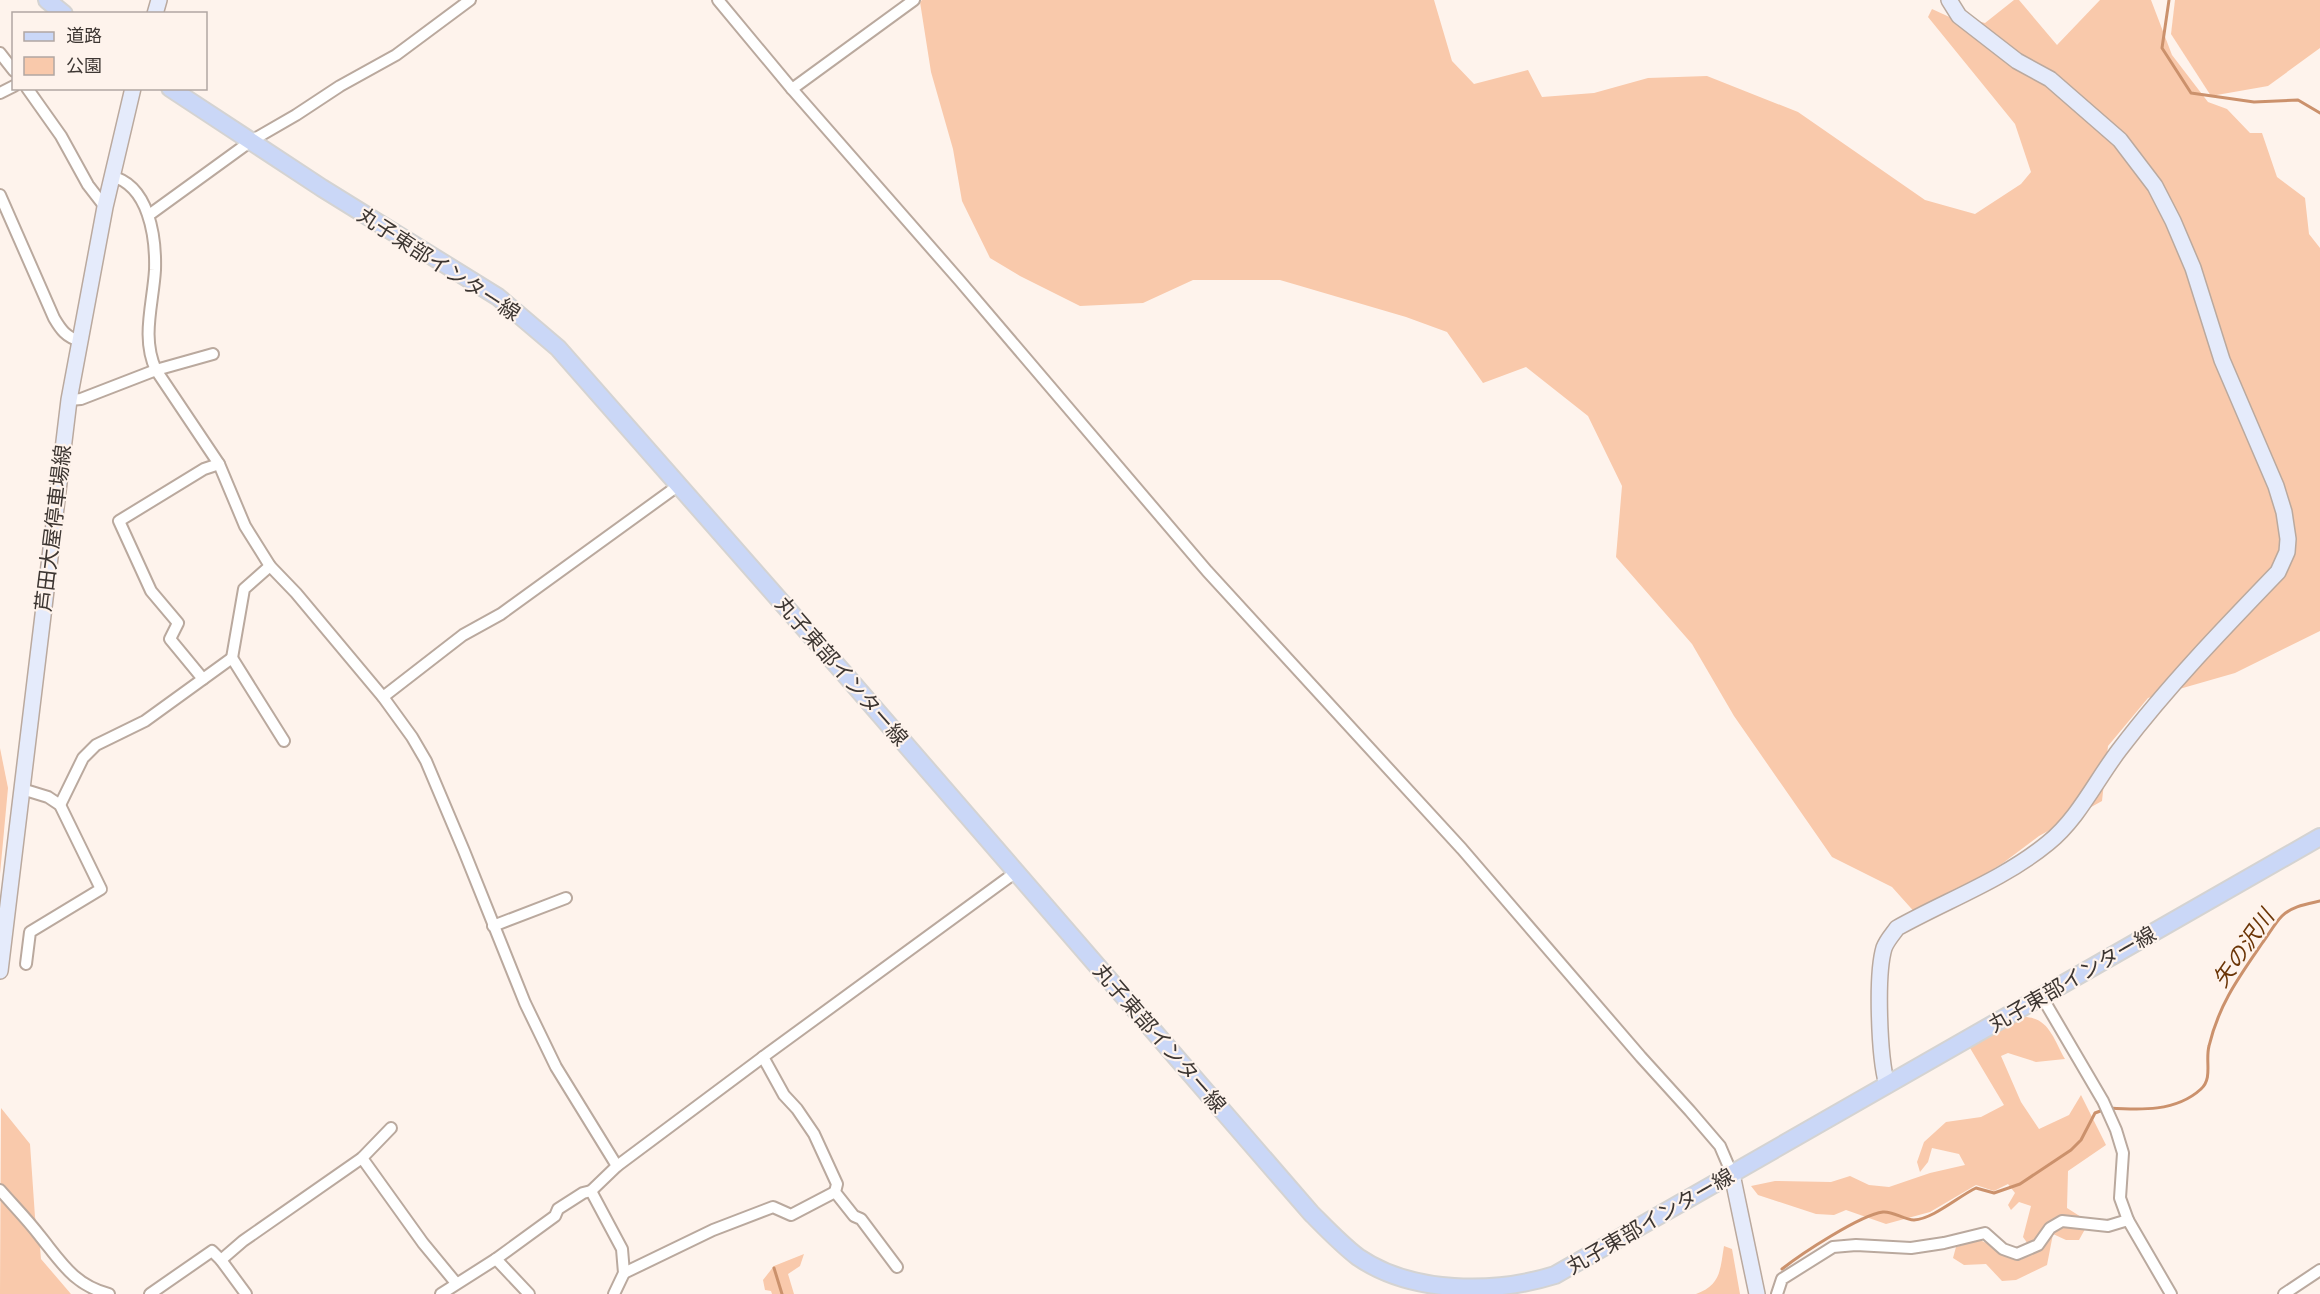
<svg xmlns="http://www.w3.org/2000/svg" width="2320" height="1294" viewBox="0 0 2320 1294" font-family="Inter,'Noto Sans JP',sans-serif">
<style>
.green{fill:#f9c9ab}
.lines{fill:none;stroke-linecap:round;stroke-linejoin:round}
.stream{stroke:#cb916c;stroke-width:3}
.street-casing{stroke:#baa99e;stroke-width:14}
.secondary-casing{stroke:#baa99e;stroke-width:18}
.primary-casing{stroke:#d4d3d2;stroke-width:20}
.street{stroke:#fff;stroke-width:10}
.secondary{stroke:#e5ebfb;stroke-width:15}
.primary{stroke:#cad7f7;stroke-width:16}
.labels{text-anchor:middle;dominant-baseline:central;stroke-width:4.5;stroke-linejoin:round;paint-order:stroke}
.street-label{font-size:21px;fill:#3d3632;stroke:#fef3ec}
.water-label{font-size:22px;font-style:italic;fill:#6b3506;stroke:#fef3ec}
</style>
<rect width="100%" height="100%" fill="#fef3ec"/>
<g class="green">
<path d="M922,0h512l18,61 22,23 54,-14 14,27 52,-4 54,-15 59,-2 91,36 127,88 50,14 46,-30 10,-12 -16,-48 -87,-107 4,-8 24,11 3,-4 26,7 29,-23h5l38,45 43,-45h51l21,55 36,47 19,7 23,24h12l15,44 28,21 4,36 11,14v383l-85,42 -87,25 -40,48 -6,55 -63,35 -36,27 -85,53 -26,-29 -60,-30 -98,-141 -42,-72 -76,-87 6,-71 -34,-70 -62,-49 -43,16 -36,-51 -41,-15 -126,-37h-87l-50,23 -63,3 -60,-30 -30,-18 -28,-57 -9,-52 -22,-77 -11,-70z"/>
<path d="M2175,0h145v48l-52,38 -57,10 -40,-62z"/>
<path d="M0,748l8,40 -8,86z"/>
<path d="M2024,1017c25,0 30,23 41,42l-29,3 -28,-9 -7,3 20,46 18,27 30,-14 12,-20 25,50 -38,26 -1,37 22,14 -10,18h-13l-13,-6 -6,31 -31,15 -14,1 -16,-17 -22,1 -11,-7 3,-11 24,-7 41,20 9,-13 -7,-10 8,-31 -12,-4 -8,8 -3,-5 7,-12 -7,-9 -14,7 -18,-6 -46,27 -44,12 -40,-14 -12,5 -18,-1 -58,-19 -7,-9 24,-5 56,1 19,-6 19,9 20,2 41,-14 35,-8 -6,-11 -27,-6 -4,14 -8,10 -3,-10 7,-20 22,-20 35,-5 23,-12 -34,-57z"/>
<path d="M1,1108l29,36 5,73 4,18 2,24 30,35h-71z"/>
<path d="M1724,1246l8,3 8,45h-44c25,-9 24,-24 28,-48z"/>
<path d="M804,1254l-4,12 -12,8 6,20h-22l-1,-3 -6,-1 -2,-10 11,-14z"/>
</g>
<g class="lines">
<g class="stream">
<path d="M2169,0l-7,48 29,45 63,9 44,-2 22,13"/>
<path d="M2109,1108c31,2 67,4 92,-19 12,-11 4,-28 8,-43 10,-42 30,-69 54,-104 6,-8 12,-19 19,-26 10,-10 25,-12 38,-15"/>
<path d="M774,1268l8,26"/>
<path d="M1782,1269c19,-15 78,-54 101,-57 10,-1 21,8 31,8 19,-1 45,-24 62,-32l18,5 26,-9 51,-34 10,-10 14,-27 8,-3"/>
</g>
<defs>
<g id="street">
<path d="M718,0l74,89 168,192 247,290 255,278 179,208 49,54 30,35 12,28"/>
<path d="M0,53l14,18"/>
<path d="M27,88l34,48 27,49 17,22"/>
<path d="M792,89l122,-89"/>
<path d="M0,93l14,-7"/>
<path d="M111,176c38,9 45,61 44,94 -2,34 -14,68 1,100l63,94 26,62 25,40 26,27 87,104 29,40 14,24 38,90 61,152 31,64 61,99"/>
<path d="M0,195l54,123c7,12 12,19 26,23"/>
<path d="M149,215l102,-74 45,-26 44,-29 56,-31 74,-55"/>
<path d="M69,400l12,-1 75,-29 57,-16"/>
<path d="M232,658l12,-69 26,-23"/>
<path d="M203,679l-33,-40 8,-16 -27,-32 -32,-70 85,-52 15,-5"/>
<path d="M383,697l80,-62 38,-21 178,-129"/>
<path d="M22,789l26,8 12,8 41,84 -71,43 -4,32"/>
<path d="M60,805l23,-47 13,-13 49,-24 87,-63 52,83"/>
<path d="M493,926l73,-28"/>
<path d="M2042,997l61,104 13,29 7,23 -3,45 8,22"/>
<path d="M763,1057l21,38 13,14 17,25 23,50 -2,8 19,24 7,3 36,48"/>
<path d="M362,1158l61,85 33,40"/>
<path d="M0,1190c13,15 28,30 40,46 21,26 34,49 69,58"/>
<path d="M591,1191l31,58 2,24 -10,21"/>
<path d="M496,1259l33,35"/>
<path d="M221,1260l22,-19 119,-83 29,-30"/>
<path d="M624,1273l89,-43 60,-23 18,8 44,-23"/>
<path d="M150,1294l62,-43 9,9 25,34"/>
<path d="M441,1294l55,-35 59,-43 3,-7 25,-16 8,-2 26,-25 146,-109 253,-185"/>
<path d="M1777,1294l5,-15 51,-32 23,-2 55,3 33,-5 41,-10 18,16 14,5 21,-9 12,-17 12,-7 46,5 20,-6 43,74"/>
<path d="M2284,1294l36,-24"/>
</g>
<g id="secondary">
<path d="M155,14l4,-14"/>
<path d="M0,971l69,-571 36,-193 28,-119"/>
<path d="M1887,1085c-8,-28 -11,-110 -3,-137 3,-8 9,-14 13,-20 50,-28 106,-48 151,-85 31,-25 48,-63 72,-94 48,-63 103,-120 158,-177l9,-20 1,-13 -4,-27 -8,-26 -54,-126 -29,-92 -20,-47 -18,-35 -35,-46 -70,-61 -33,-18 -58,-45 -10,-16"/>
<path d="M1732,1174l25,120"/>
</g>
<g id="primary">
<path d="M47,0l17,14"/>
<path d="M170,88l152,100 176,109 60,51 291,331 462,534c15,15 30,31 47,44 54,37 136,37 197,18l765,-438"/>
</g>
</defs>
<use href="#street" class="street-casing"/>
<use href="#secondary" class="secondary-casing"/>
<use href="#primary" class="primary-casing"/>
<use href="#street" class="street"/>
<use href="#secondary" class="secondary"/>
<use href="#primary" class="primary"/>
</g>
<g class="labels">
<g class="street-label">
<text transform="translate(439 264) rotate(33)">丸子東部インター線</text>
<text transform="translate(53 528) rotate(-83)">芦田大屋停車場線</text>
<text transform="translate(842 671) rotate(49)">丸子東部インター線</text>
<text transform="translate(2072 979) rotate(-30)">丸子東部インター線</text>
<text transform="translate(1160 1038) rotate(49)">丸子東部インター線</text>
<text transform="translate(1650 1221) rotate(-30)">丸子東部インター線</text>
</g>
<g class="water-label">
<text transform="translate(2243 948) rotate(-55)">矢の沢川</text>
</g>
</g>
<rect x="12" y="12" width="195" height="78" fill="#fef3ec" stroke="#b1a7a2" stroke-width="1.5"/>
<rect x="24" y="32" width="30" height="9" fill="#cad7f7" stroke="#b1a7a2" stroke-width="1.5"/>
<text x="66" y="42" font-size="18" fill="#3d3632">道路</text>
<rect x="24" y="57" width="30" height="18" fill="#f9c9ab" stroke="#b1a7a2" stroke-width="1.5"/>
<text x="66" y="72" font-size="18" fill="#3d3632">公園</text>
</svg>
